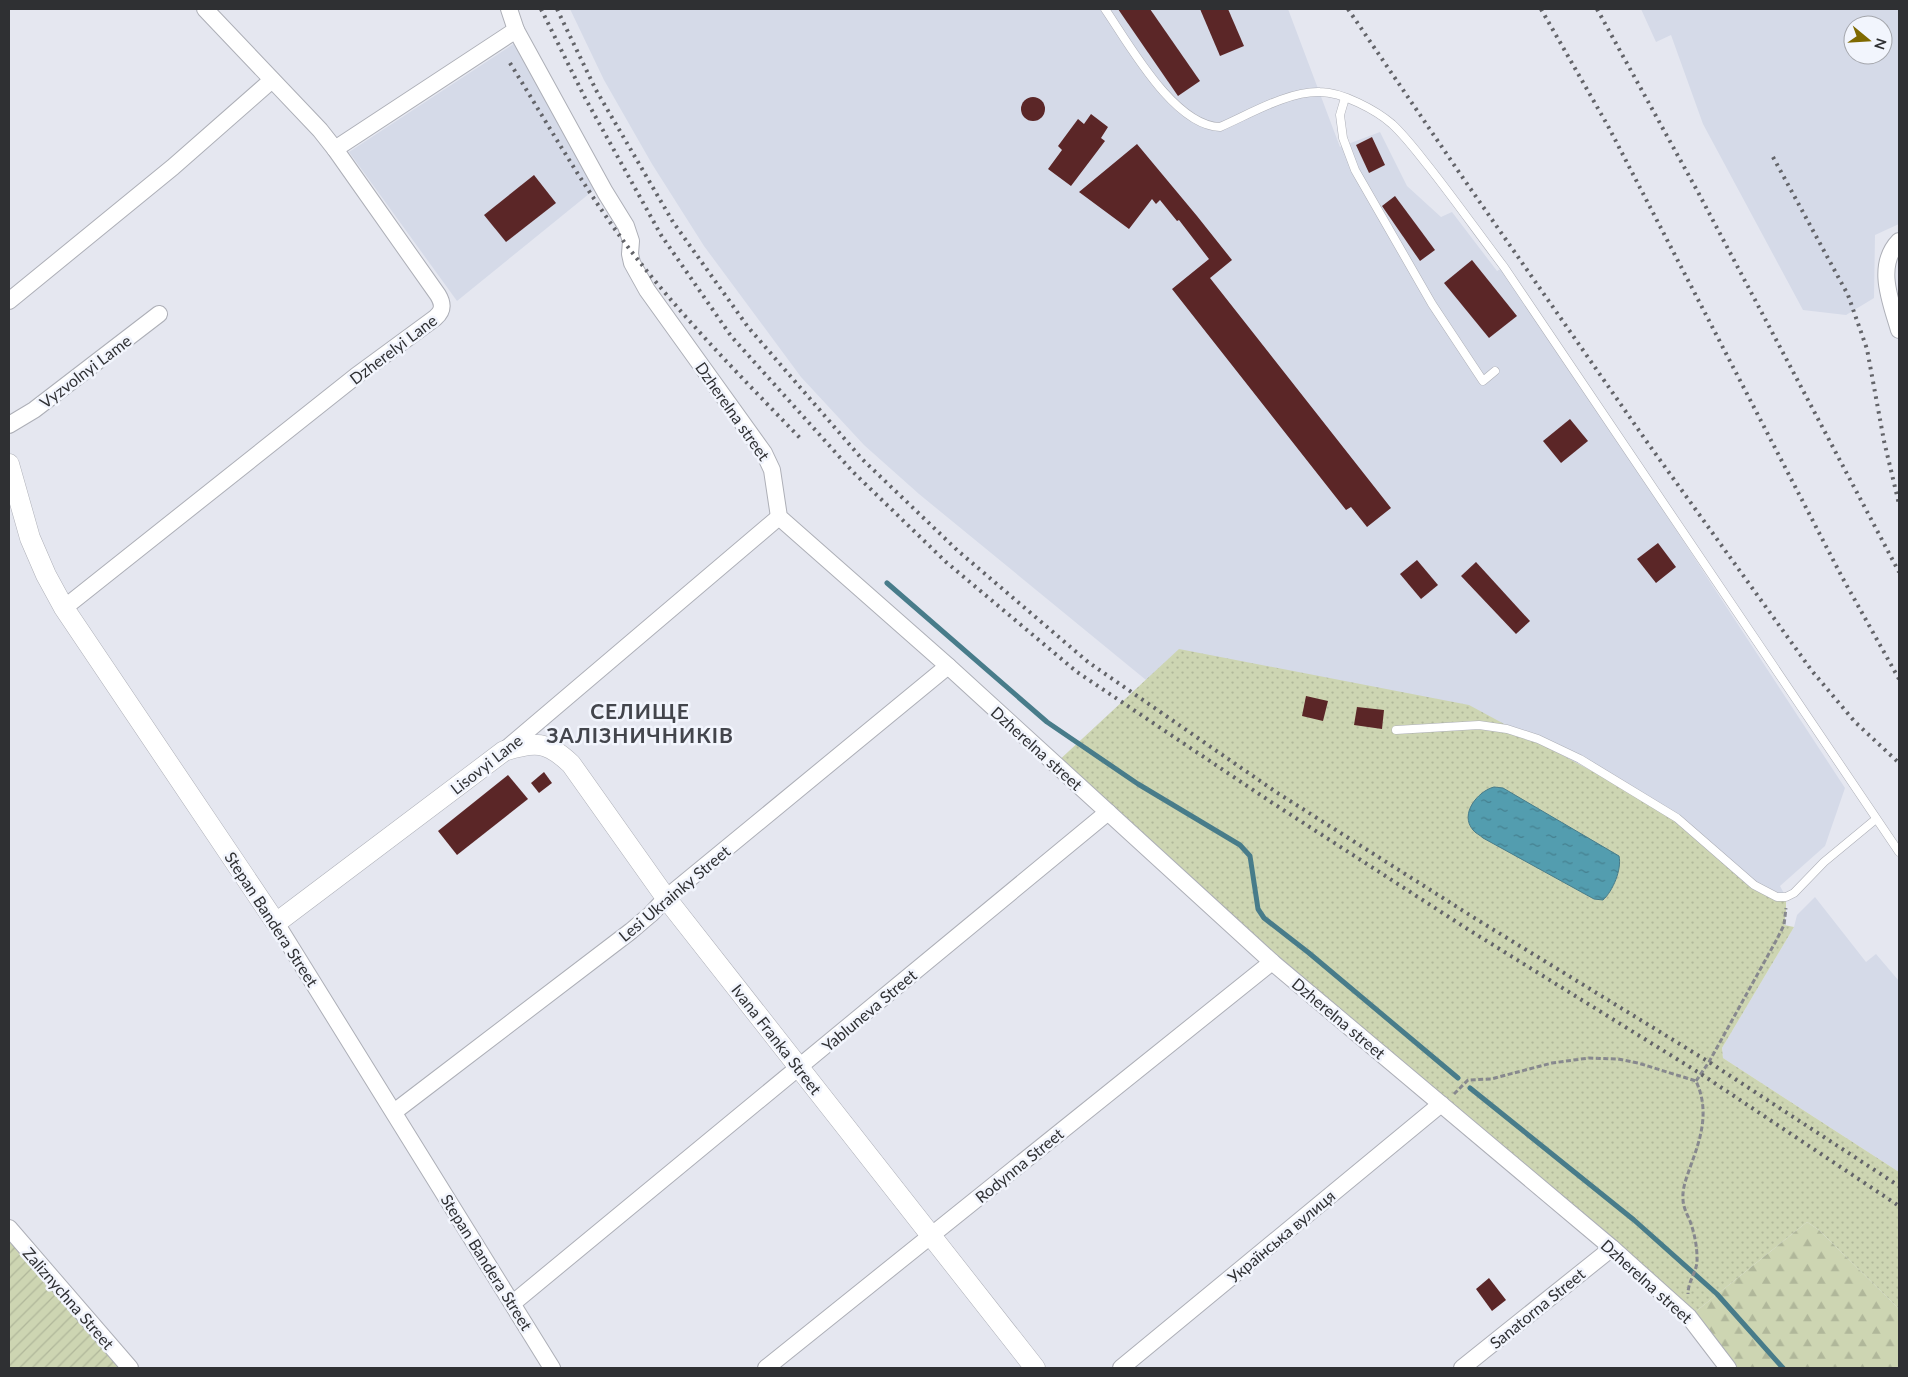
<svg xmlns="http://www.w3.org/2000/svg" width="1908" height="1377" viewBox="0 0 1908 1377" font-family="Lato,sans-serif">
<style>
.built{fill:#d5dae8;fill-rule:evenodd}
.grass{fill:url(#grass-dots)}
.forest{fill:url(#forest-firs)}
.garden{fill:url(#garden-furrows)}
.water{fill:url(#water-ripples);stroke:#487c8a}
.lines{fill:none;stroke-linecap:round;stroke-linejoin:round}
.stream{stroke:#487c8a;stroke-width:5}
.building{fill:#5b2627}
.service-casing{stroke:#adafb7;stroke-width:9}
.minor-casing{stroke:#adafb7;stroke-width:18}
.tertiary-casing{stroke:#adafb7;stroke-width:21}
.path{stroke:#87888e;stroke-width:3;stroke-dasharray:5 2.5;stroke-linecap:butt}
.service{stroke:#fff;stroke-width:8}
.minor{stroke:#fff;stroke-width:16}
.tertiary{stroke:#fff;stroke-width:20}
.rail{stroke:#636469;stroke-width:4;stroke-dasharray:2.5 5;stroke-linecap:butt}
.labels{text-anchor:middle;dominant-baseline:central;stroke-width:5;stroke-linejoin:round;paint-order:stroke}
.street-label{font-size:16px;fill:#2f3033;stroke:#f2f5fd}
.district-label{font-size:21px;font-weight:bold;letter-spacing:1px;fill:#43454c;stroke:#f2f5fd}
</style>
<defs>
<pattern id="grass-dots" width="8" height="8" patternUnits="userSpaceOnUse" patternTransform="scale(1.25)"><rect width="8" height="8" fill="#cdd5b2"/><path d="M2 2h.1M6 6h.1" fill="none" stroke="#b0b79a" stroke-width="1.8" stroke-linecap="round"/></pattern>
<pattern id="forest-firs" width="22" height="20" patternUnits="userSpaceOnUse" patternTransform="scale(1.25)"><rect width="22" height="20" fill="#cdd5b2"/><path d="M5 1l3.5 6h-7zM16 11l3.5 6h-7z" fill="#b0b79a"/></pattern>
<pattern id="garden-furrows" width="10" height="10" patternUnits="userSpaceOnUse" patternTransform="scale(1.25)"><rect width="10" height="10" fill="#cdd5b2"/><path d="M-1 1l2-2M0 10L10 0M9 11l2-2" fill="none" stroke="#b0b79a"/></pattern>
<pattern id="water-ripples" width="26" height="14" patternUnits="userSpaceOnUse" patternTransform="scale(1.25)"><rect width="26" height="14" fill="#539daf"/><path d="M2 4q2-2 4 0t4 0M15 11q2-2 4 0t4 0" fill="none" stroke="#45808f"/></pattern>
</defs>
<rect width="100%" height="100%" fill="#e5e7f0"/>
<g class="built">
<path d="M570,9h718l52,138 40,-15 27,54 34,31 11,-5 45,59 7,-4 341,521 -20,58 -45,40 6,11v15l-629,-223 -238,-195 -55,-49 -63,-68 -97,-131 -52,-82 -48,-84z"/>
<path d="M1641,9h258v215l-24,11 -1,63 -28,17 -43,-5 -100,-186 -32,-89 -15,7zM1853,25h30v30h-30z"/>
<path d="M515,43l80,146 -138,112 -108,-149z"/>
<path d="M1815,897l51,65 10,-8 23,27v191l-176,-114 -1,-10 72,-121 3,-12z"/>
</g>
<path class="grass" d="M1179,649l290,56 195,105 90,75 32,12v15l-2,13 10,2 -72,121 1,10 176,114v137l-80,-79 -12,-8 -118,95 -634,-553z"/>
<path class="forest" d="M1807,1222l12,8 80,79v59h-171l-39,-51z"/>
<path class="garden" d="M9,1228l121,140h-121z"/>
<path class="water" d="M1494,787l9,1 116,68c3,13 -6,35 -16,44l-9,-1 -111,-61c-3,-3 -8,-5 -10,-8 -14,-16 5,-39 21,-43z"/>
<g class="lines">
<g class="stream">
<path d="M887,583l160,139 91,62 102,61 10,11 8,53 6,9 45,35 149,125"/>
<path d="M1470,1088l164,132 83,74 66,74"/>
</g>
</g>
<g class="building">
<path d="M1118,9h32l50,72 -22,15z"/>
<path d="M1200,9h28l16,37 -24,10z"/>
<circle cx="1033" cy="109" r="12"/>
<path d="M1091,114l17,13 -7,11 4,3 -34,45 -23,-17 14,-19 -4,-4 20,-27 6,5z"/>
<path d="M1372,137l13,28 -16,8 -13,-28z"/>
<path d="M1137,144l60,72 35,44 -22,18 181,230 -24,19 -16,-20 -5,3 -174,-221 37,-30 -30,-39 -2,1 -17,-21 -4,4 -4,-5 -23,30 -50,-37z"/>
<path d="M534,175l22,28 -50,39 -22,-27z"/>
<path d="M1395,196l40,54 -15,11 -38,-55z"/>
<path d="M1472,260l45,56 -28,22 -45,-55z"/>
<path d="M1570,419l18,22 -27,22 -18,-22z"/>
<path d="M1658,543l18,24 -20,16 -19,-24z"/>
<path d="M1417,560l21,25 -17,14 -21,-25z"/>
<path d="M1476,562l54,59 -14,13 -55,-58z"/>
<path d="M1306,696l22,5 -5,20 -21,-5z"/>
<path d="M1357,707l27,3 -2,19 -28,-4z"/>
<path d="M544,772l8,11 -13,10 -8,-10z"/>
<path d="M508,775l20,24 -71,56 -19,-24z"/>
<path d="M1489,1278l17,22 -14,11 -16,-22z"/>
</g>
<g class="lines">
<defs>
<g id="service">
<path d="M1105,9c24,35 69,117 115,118 30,-13 68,-36 100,-35 22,0 56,18 72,32 14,13 25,28 37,43 26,33 50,67 75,100l395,585"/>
<path d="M1345,98l-5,17 3,23 12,32 77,134 51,77 12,-10"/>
<path d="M1396,730l83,-5 28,4 31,10 42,20 97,59 77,67 23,12h9l8,-4 30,-31 52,-43"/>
</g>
<g id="minor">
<path d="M509,9l7,21 89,162 21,34 5,15 -1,13 2,9 15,27 117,163 8,17 7,47 169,149 324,296 340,286 77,69 39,51"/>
<path d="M335,149l181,-119"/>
<path d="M1899,241c-24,25 -8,61 0,89"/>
<path d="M9,301l164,-134 99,-87"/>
<path d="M9,425l25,-15 125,-96"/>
<path d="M64,608l292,-232 79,-58c8,-7 9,-13 3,-23l-103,-146 -15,-19 -115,-121"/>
<path d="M506,749l273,-232"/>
<path d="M276,923l276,445"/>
<path d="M394,1112l237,-181 20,-17 15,-16 282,-232"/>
<path d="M9,1228l121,140"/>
<path d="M513,1303l595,-491"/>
<path d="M766,1368l506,-406"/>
<path d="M1121,1368l320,-264"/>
<path d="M1462,1368l150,-120"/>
</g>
<path id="tertiary" d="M9,464l21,74 16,37 18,33 212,315 228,-172c31,-10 43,-10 67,13l95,134 369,470"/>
</defs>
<use href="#service" class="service-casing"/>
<use href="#minor" class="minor-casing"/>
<use href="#tertiary" class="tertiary-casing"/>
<g class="path">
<path d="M1696,1081l13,-19 68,-123 7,-14 2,-17"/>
<path d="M1454,1094l14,-14 23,-1 61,-16 37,-5 29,1 20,4 58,18c13,28 6,54 -4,81 -4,12 -10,25 -9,37 0,8 4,15 7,22 4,11 7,24 7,37 1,13 -9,22 -9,36"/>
</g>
<use href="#service" class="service"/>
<use href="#minor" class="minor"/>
<use href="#tertiary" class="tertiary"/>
<g class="rail">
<path d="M541,9l43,87 77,139 70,101 122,136 93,90 131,110 194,130 198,128 232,144 198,132"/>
<path d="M557,9l39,81 77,132 75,105 114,132 95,91 131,112 188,130 200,127 233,143 190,124"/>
<path d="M1348,9l115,169 184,264 165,229 43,51 44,41"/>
<path d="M1541,9l67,117 234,451 57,102"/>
<path d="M1597,9l102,185 200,378"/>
<path d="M510,63c39,63 76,129 121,188 52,67 111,127 170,188"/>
<path d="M1773,157l75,138 19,54 17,92 15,63"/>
</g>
</g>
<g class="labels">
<g class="street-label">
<text transform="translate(393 349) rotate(-37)">Dzherelyi Lane</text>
<text transform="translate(85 371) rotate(-37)">Vyzvolnyi Lame</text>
<text transform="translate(733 411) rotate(55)">Dzherelna street</text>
<text transform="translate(1037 748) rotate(42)">Dzherelna street</text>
<text transform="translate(486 764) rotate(-38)">Lisovyi Lane</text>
<text transform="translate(674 893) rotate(-40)">Lesi Ukrainky Street</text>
<text transform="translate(272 919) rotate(57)">Stepan Bandera Street</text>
<text transform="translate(869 1010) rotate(-40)">Yabluneva Street</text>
<text transform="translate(1339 1018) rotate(40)">Dzherelna street</text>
<text transform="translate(777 1039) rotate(52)">Ivana Franka Street</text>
<text transform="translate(1019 1165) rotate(-39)">Rodynna Street</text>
<text transform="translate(1281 1236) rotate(-40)">Українська вулиця</text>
<text transform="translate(487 1262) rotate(58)">Stepan Bandera Street</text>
<text transform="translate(1647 1281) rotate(42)">Dzherelna street</text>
<text transform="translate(69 1298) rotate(49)">Zaliznychna Street</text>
<text transform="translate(1537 1308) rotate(-39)">Sanatorna Street</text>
</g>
<g class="district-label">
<text x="640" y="710">СЕЛИЩЕ<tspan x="640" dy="24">ЗАЛІЗНИЧНИКІВ</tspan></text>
</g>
</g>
<rect width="1908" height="1377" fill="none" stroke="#2f3033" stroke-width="20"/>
<g transform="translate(1868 40) rotate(108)"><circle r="24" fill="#f2f5fd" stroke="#a4a6ac"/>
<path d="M0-4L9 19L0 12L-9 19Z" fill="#7f6900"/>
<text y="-8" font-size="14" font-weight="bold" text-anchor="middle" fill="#2f3033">N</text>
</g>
</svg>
